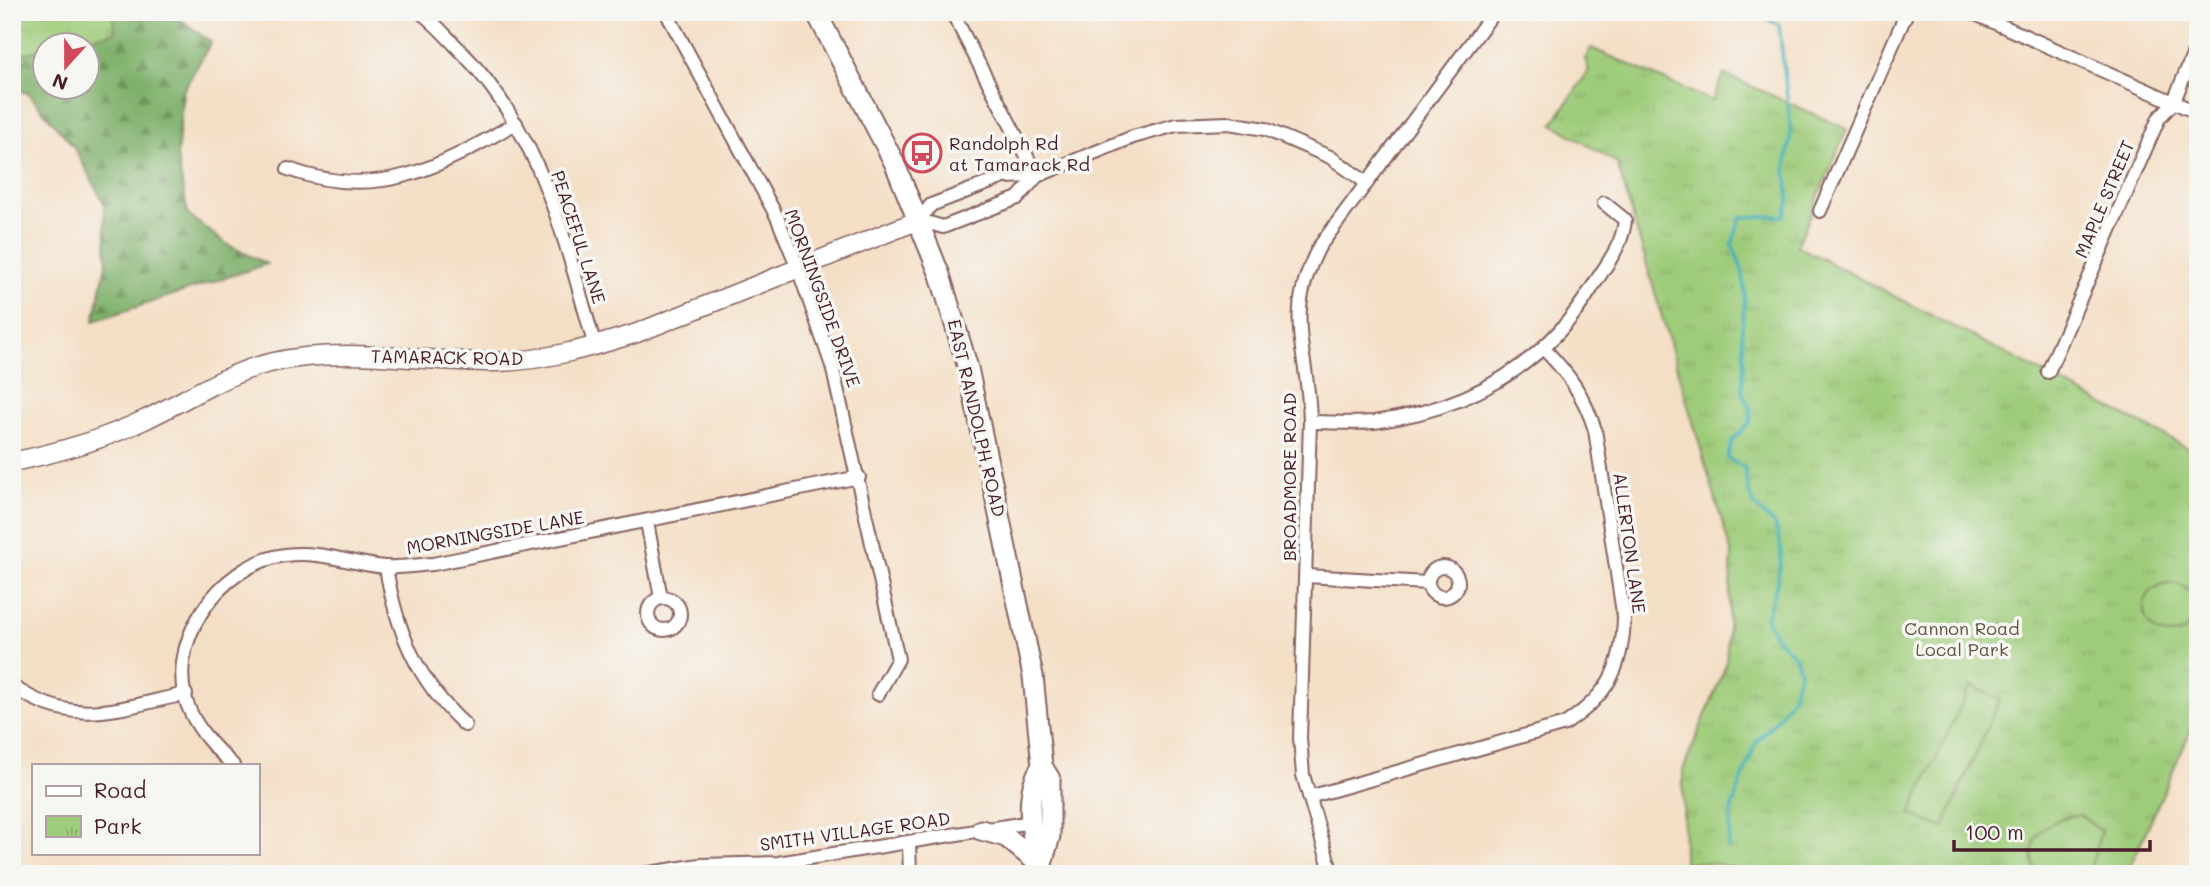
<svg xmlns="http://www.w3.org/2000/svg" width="2210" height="886" viewBox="0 0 2210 886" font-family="Mali,sans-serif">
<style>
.forest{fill:url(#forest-firs);stroke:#64684a;stroke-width:2;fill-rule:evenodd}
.park{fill:url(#park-tufts);stroke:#747652;stroke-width:2}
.pitch{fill:#9fcc7a;stroke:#747652;stroke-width:2}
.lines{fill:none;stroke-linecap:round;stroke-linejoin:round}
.stream{stroke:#3fb0b7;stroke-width:3.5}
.street-casing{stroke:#866261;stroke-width:16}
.secondary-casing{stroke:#866261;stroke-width:21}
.primary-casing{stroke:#866261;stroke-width:23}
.street{stroke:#fff;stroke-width:12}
.secondary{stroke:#fff;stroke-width:18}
.primary{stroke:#fff;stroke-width:19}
.labels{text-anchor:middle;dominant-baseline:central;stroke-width:7;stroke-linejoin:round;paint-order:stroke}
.poi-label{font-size:18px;fill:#4a1f2b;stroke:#f6f6f2;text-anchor:start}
.street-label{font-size:18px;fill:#4a1f2b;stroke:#f6f6f2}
.park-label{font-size:18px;fill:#645343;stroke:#f6f6f2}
</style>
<defs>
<pattern id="forest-firs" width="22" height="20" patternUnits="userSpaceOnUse" patternTransform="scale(1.75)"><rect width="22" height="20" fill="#7fb06a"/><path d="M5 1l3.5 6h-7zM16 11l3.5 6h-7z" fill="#6a8f57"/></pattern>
<pattern id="park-tufts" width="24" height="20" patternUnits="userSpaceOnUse" patternTransform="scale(1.75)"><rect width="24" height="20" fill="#9fcc7a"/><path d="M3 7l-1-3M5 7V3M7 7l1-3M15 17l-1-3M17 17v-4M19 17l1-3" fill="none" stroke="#8aaf6a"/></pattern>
</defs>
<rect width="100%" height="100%" fill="#f6f6f2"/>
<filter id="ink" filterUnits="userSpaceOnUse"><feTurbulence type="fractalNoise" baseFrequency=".0143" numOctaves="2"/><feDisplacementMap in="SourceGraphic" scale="14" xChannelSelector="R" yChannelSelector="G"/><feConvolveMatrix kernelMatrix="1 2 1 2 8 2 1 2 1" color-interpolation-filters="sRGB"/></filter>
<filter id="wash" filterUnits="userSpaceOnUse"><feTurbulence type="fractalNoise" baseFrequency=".00686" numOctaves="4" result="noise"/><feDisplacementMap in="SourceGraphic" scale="28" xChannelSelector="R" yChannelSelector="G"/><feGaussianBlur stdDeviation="1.57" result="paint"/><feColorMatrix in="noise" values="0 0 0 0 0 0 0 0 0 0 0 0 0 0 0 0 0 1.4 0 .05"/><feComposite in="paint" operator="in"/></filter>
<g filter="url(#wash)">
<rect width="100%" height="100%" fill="#f4dfc6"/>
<path class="forest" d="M12,12h158l41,30 -28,49 -6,66 11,58 40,30 39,19 -173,57 13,-61 -3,-57 -30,-56 -46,-54 -16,-4zM46,46h42v42h-42z"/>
<g class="park">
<path d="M12,12h100l3,20 -56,13 -13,1 -1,3 -33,7z"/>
<path d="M1591,48l121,53 12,-27 123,55 -50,117 401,207v261l-71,160h-372l-37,-10 -34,-2 -1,-92 43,-105 6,-110 -115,-392 -64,-39 36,-54 -4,-11z"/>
</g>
<g class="pitch">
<circle cx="2170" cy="609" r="26"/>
<path d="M1970,686l30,13 -57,129 -33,-14z"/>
<path d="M2080,815l21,16 -12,43h-36l-19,-7c-7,-36 14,-47 46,-52z"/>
</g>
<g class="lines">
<path class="stream" d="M1728,848l4,-41 24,-65 22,-24 14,-21 8,-26 -5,-15 -18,-17 -11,-21c10,-27 25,-72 5,-97 -3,-4 -9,-7 -12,-11 -11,-12 -12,-27 -14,-42l-18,-10 6,-19 17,-16 1,-13 -9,-18 2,-29 -2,-34 3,-34 -3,-26 -10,-25 9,-27 43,-1 5,-14 -3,-35 5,-34 -12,-108 -26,-13"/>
</g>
</g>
<g filter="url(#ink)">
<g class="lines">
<defs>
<g id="street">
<path d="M420,12c13,9 24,22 35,33 87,86 107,188 140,301"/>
<path d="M666,12l111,205 21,51 34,98 66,293 -20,35"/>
<path d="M952,12l85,164"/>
<path d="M1971,12l227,101"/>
<path d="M288,169c91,33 151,-2 228,-46"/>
<path d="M1037,176l-19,22 -75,29 -24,-7 12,-15 73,-28 33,-1 96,-39 43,-12 53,-2 36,6 65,28 37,26"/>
<path d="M1820,211l87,-199"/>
<path d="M2048,372l111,-254 14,-15 25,-60"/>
<path d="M1310,422c21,0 44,2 64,0 93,-13 170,-55 219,-136 13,-21 30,-41 32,-66l-21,-17"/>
<path d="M647,522l14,76"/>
<circle cx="1443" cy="582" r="15"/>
<path d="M386,567c10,63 31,114 79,158"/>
<path d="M1306,576l121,7"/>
<circle cx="664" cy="614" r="16"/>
<path d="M12,686c63,43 105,22 174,8"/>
<path d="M233,765c-17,-16 -33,-32 -43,-54 -29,-64 28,-147 95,-156 35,-5 66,9 100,12 15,1 32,-2 48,-3l426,-87"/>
<path d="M1309,797l256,-73c42,-28 57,-54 59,-105l-29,-189c-11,-35 -27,-57 -52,-82"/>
<path d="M909,843l1,31"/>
<path d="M643,874l57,-9 78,-2 253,-41"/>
<path d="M1332,874l-29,-99 -3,-37 10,-316c-1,-73 -28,-103 9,-175l175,-235"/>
</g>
<path id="secondary" d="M12,462c45,-9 90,-22 132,-42 43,-20 83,-48 130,-58 74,-16 149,1 223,0 48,-1 95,-15 140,-29l282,-113"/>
<g id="primary">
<path d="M816,12l78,150 46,113 28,93 65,308 9,90 8,13v57l-11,38"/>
<path d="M981,830l25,7 33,27"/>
<path d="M1039,865c-8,-31 -16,-72 3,-99"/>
</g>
</defs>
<use href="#street" class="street-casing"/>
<use href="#secondary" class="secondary-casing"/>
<use href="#primary" class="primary-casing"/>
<use href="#street" class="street"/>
<use href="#secondary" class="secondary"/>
<use href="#primary" class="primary"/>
</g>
</g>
<defs>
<symbol id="bus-ring" viewBox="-11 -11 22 22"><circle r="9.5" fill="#f6f6f2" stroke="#d1495b" stroke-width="1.5"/><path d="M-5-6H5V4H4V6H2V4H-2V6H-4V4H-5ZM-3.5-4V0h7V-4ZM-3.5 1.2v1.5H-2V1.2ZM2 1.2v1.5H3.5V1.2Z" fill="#d1495b"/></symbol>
</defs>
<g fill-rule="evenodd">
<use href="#bus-ring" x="900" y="131" width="44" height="44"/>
</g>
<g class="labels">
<g class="poi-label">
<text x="949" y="143">Randolph Rd<tspan x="949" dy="21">at Tamarack Rd</tspan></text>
</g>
<g class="street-label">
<text transform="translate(2104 199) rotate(-67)">MAPLE STREET</text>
<text transform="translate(579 237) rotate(72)">PEACEFUL LANE</text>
<text transform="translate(823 298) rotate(70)">MORNINGSIDE DRIVE</text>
<text transform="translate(447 357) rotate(1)">TAMARACK ROAD</text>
<text transform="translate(977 418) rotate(77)">EAST RANDOLPH ROAD</text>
<text transform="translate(1289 477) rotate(-90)">BROADMORE ROAD</text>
<text transform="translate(495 532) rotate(-10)">MORNINGSIDE LANE</text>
<text transform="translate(1630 543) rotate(82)">ALLERTON LANE</text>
<text transform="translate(855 831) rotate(-8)">SMITH VILLAGE ROAD</text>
</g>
<g class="park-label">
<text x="1962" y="628">Cannon Road<tspan x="1962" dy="21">Local Park</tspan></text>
</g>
</g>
<rect width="2210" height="886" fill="none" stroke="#f6f6f2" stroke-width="42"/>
<rect x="32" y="764" width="228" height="91" fill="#f6f6f2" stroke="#b1a0a2" stroke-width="2"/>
<rect x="46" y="786" width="35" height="10" fill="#ffffff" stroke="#b1a0a2" stroke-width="2"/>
<text x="94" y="798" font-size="21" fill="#4a1f2b">Road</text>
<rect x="46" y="816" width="35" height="21" fill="url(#park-tufts)" stroke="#b1a0a2" stroke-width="2"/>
<text x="94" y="834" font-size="21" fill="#4a1f2b">Park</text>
<g transform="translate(66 66) rotate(201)"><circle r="33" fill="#f6f6f2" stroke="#b1a0a2" stroke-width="2"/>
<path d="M0-5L12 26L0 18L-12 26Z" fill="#d1495b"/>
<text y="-10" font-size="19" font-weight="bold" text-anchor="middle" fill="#4a1f2b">N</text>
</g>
<path d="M1954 840v10h196v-10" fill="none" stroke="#4a1f2b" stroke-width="3.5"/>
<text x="1965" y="840" font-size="21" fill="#4a1f2b" stroke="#f6f6f2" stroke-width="5" paint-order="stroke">100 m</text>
</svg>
